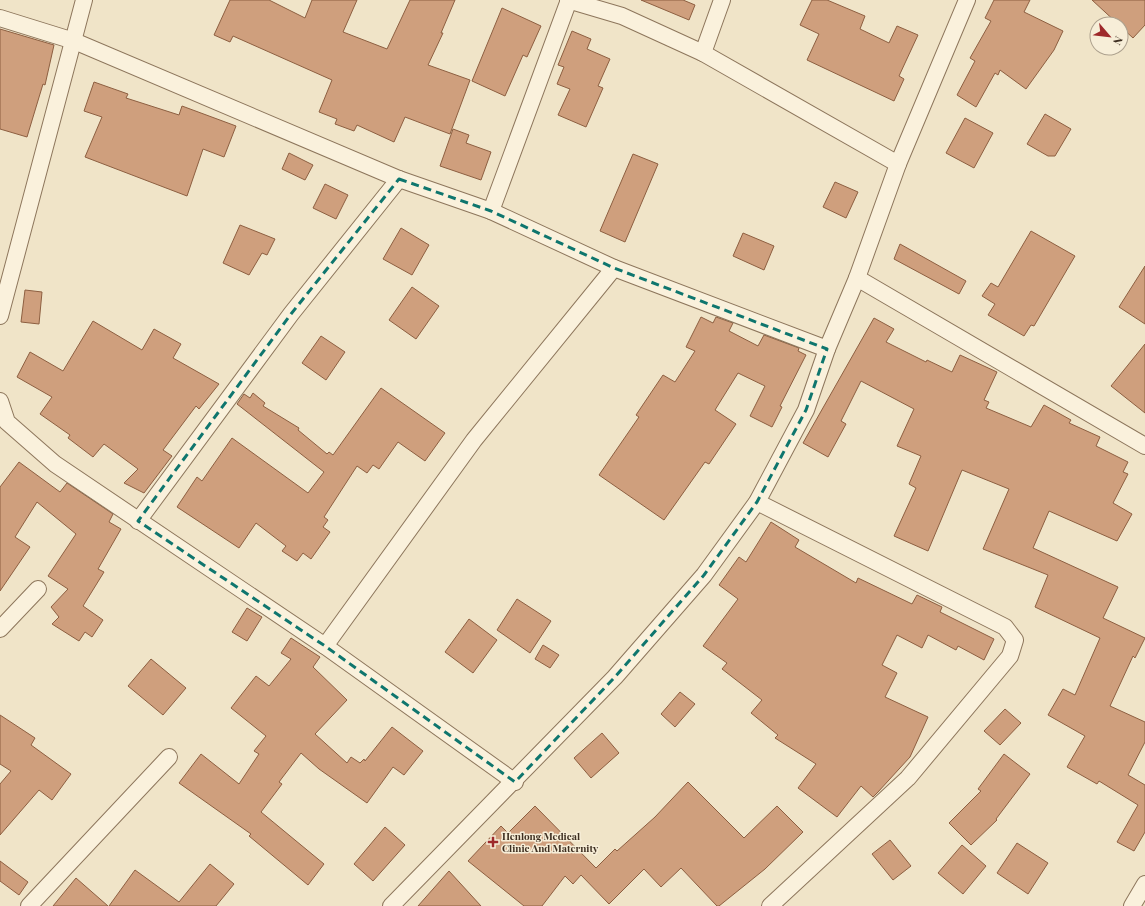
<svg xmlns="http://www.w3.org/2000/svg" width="1145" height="906" viewBox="0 0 1145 906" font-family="'Playfair Display',serif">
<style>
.building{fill:#cf9f7d;stroke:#8d5f41}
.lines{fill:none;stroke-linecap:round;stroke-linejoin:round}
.minor-casing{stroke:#8d765c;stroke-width:18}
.minor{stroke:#faf1dc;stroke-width:16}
.marked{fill:none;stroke:#0f766e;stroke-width:3;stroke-dasharray:8 5;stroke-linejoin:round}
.poi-dot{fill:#9e2a2b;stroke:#f7eed8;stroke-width:1.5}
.labels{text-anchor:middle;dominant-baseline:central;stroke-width:3;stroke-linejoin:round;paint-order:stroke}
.poi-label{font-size:10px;font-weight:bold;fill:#3d2e20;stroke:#f7eed8;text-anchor:start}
</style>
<rect width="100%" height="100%" fill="#f0e4c8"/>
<g class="building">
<path d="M230,0h39l36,18 7,-18h45l-14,32 44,17 23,-49h45l-14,33h2l-15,32 42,15 -20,54 -45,-17 -11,25 -37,-17 -3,6 -19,-7 2,-5 -18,-7 13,-32 -99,-44 -3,6 -16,-7z"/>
<path d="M641,0h42l12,5 -6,15z"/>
<path d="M812,0h15l38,16 -5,13 29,14 8,-17 21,9 -19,41 5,3 -10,22 -87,-41 12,-26 -19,-9z"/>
<path d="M994,0h36l-6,12 39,19 -9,19 -28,39 -26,-19 -2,5 -3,-2 -19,34 -19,-12 18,-34 -5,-3 21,-37 -6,-3z"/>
<path d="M1092,0h53v25l-12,13 -12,-11v-3h-3z"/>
<path d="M502,8l39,18 -14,31 -4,-2 -18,41 -33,-15z"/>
<path d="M0,29l54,16 -9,40 -2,-1 -16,53 -27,-8z"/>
<path d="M572,31l19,8 -4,10 23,10 -12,27 5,2 -17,39 -28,-12 12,-26 -13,-5 7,-17 -6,-2z"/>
<path d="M94,82l34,12 -2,4 53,17 3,-9 54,20 -12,31 -21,-8 -16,47 -102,-39 17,-40 -18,-6z"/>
<path d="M1045,114l26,15 -16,27h-7l-21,-12z"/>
<path d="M965,118l28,15 -19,35 -28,-15z"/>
<path d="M453,129l16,6 -3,8 25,9 -10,28 -41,-14z"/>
<path d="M289,153l24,12 -8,15 -23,-11z"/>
<path d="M633,154l25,10 -33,78 -25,-11z"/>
<path d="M835,182l23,10 -12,26 -23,-11z"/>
<path d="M325,184l23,11 -12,24 -23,-11z"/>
<path d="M240,225l35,14 -8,16 -5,-2 -13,22 -26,-12z"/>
<path d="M401,228l28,17 -17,30 -29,-16z"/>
<path d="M1031,231l44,25 -41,70 -3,-1 -7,11 -36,-21 7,-11 -13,-8 9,-13 7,4z"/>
<path d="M743,233l31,13 -10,24 -31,-14z"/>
<path d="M900,244l66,37 -7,13 -65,-35z"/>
<path d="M1145,266v58l-26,-17z"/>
<path d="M412,287l27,19 -23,33 -27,-19z"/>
<path d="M25,290l17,2 -3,32 -18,-2z"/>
<path d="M701,317l12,6 3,-6 17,6 -4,8 29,15 6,-11 35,13 -1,3 8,4 -26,51 2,1 -10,20 -22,-11 15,-30 -27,-13 -23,37 21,14 -27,40 -4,-2 -41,58 -65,-45 40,-58 -3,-2 27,-40 12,7 20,-31 -9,-4z"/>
<path d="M874,318l20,11 -8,13 40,20 1,-2 25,12 8,-17 37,17 -13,28 5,2 -3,6 45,19 13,-22 27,15 -2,3 31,14 -4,9 32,16 -5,10 5,2 -15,29 19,11 -15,27 -68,-30 -16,37 85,39 -15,31 42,20 -10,20 -2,-2 -23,50 35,16v20l-17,33 17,10v47l-11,19 -17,-9 21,-37 -39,-24 -2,3 -30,-17 18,-31 -37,-21 15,-26 12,6 25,-57 -65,-31 13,-32 -65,-26 26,-60 -47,-19 -34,81 -34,-15 22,-48 -7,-4 12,-28 -24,-10 17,-37 -53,-28 -20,40 5,3 -18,33 -25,-14z"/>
<path d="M93,321l49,29 12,-21 27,15 -8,14 46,26 -20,25 -3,-3 -33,44 9,6 -28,37 -20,-10 14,-14 -34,-25 -11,13 -25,-19 2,-3 -30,-21 12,-17 -35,-20 13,-25 33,19z"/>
<path d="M321,336l24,16 -19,28 -24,-17z"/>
<path d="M1145,344v69l-34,-27z"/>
<path d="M381,388l64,45 -20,28 -27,-19 -19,27 -6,-4 -6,8 -10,-7 -33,51 4,3 -5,7 7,5 -19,27 -8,-6 -6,8 -15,-10 4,-5 -30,-23 -17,25 -62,-41 20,-30 5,4 30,-43 76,55 16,-21 -87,-68 7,-10 6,4 3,-5 12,10 -2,3 36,22 -1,2 29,24 2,-2 4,3z"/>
<path d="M19,462l41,30 7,-9 46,31 -4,8 12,7 -23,40 6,3 -21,34 20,14 -11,17 -7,-5 -6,9 -27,-17 7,-7 -8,-10 17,-18 -20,-13 28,-42 -39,-32 -22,35 15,10 -30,44v-104z"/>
<path d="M771,522l28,18 -4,7 61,36 2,-5 54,26 5,-9 25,12 -2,5 54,27 -10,21 -26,-14 -2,4 -28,-15 -6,13 -25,-13 -15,30 15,8 -12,24 43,20 -18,40 -32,35 -5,5 -12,-11 -24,31 -39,-29 18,-24 -41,-26 3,-3 -27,-22 11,-13 -40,-31 5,-6 -24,-17 35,-47 -19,-14 20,-28 7,5z"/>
<path d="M517,599l34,22 -21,32 -33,-23z"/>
<path d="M247,608l15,9 -15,24 -15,-9z"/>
<path d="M469,619l28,21 -24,33 -28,-21z"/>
<path d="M291,638l29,19 -7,10 34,33 -32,34 32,29 4,-6 9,6 4,-4 1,2 27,-34 31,24 -19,24 -11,-8 -26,36 -48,-34 -18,-16 -22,29 3,2 -21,28 63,52 -16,21 -59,-49 2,-2 -72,-51 22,-29 38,30 20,-30 -5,-3 12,-15 -35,-28 25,-32 13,10 22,-27 -10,-6z"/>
<path d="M543,645l16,10 -9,13 -15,-9z"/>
<path d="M151,659l35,29 -23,27 -35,-29z"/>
<path d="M680,692l15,12 -20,23 -14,-13z"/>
<path d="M1005,709l16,14 -21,22 -16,-14z"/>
<path d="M0,715l35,23 -4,7 40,29 -19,26 -13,-10 -39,45v-51l11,-13 -11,-7z"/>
<path d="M602,733l17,20 -28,25 -17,-20z"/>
<path d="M1004,754l26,20 -34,45 1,1 -26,25 -22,-22 32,-32 -3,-2z"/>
<path d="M688,782l56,56 33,-32 26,26 -38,37 -46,37h-2l-36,-38 -20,19 -17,-18 -35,35 -28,-29 -8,9 -8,-8 -23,30h-18l-56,-45 33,-35 7,7 27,-27 61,62 19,-19 2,2 38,-34z"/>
<path d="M385,827l20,18 -32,36 -19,-17z"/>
<path d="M890,840l21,26 -18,14 -21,-26z"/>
<path d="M1017,843l31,20 -20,31 -31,-21z"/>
<path d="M962,845l24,21 -23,28 -25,-21z"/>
<path d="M0,861l28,21 -9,13 -19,-14z"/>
<path d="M210,864l24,20 -18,22h-107l26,-36 44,32z"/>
<path d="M449,871l32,35h-63z"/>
<path d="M76,878l32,28h-55z"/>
</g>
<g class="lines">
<defs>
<g id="minor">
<path d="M568,0l54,16 81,37 195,111"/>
<path d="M0,18l74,23 325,138 92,32 123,57 213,81"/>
<path d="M703,53l19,-53"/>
<path d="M491,211l78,-211"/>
<path d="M857,278l288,168"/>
<path d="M0,316l84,-316"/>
<path d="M0,401l7,21 48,42 270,182 190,136"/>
<path d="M757,502l248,125 10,13 -5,16 -102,122 -138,128"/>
<path d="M138,521l153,-207 108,-135"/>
<path d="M0,629l38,-40"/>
<path d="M325,646l149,-206 140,-172"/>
<path d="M29,906l140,-149"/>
<path d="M391,906l224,-229 89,-102 53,-73 49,-92 21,-61 30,-71 41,-114 69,-164"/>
<path d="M1132,906l13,-22"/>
</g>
</defs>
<use href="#minor" class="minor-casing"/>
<use href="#minor" class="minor"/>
</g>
<path class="marked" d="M399,179l92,32 123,57 213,81 -21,61 -49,92 -53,73 -89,102 -100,105 -190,-136 -187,-125 153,-207z"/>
<path class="poi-dot" d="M491 836h4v4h4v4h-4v4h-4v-4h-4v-4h4z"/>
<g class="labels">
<g class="poi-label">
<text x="502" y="836">Henlong Medical<tspan x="502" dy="12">Clinic And Maternity</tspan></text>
</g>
</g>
<g transform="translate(1109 36) rotate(118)"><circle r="19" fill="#f7eed8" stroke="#ada18e"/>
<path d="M0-3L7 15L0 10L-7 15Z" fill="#9e2a2b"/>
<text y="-6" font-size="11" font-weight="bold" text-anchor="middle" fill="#3d2e20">N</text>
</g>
</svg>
